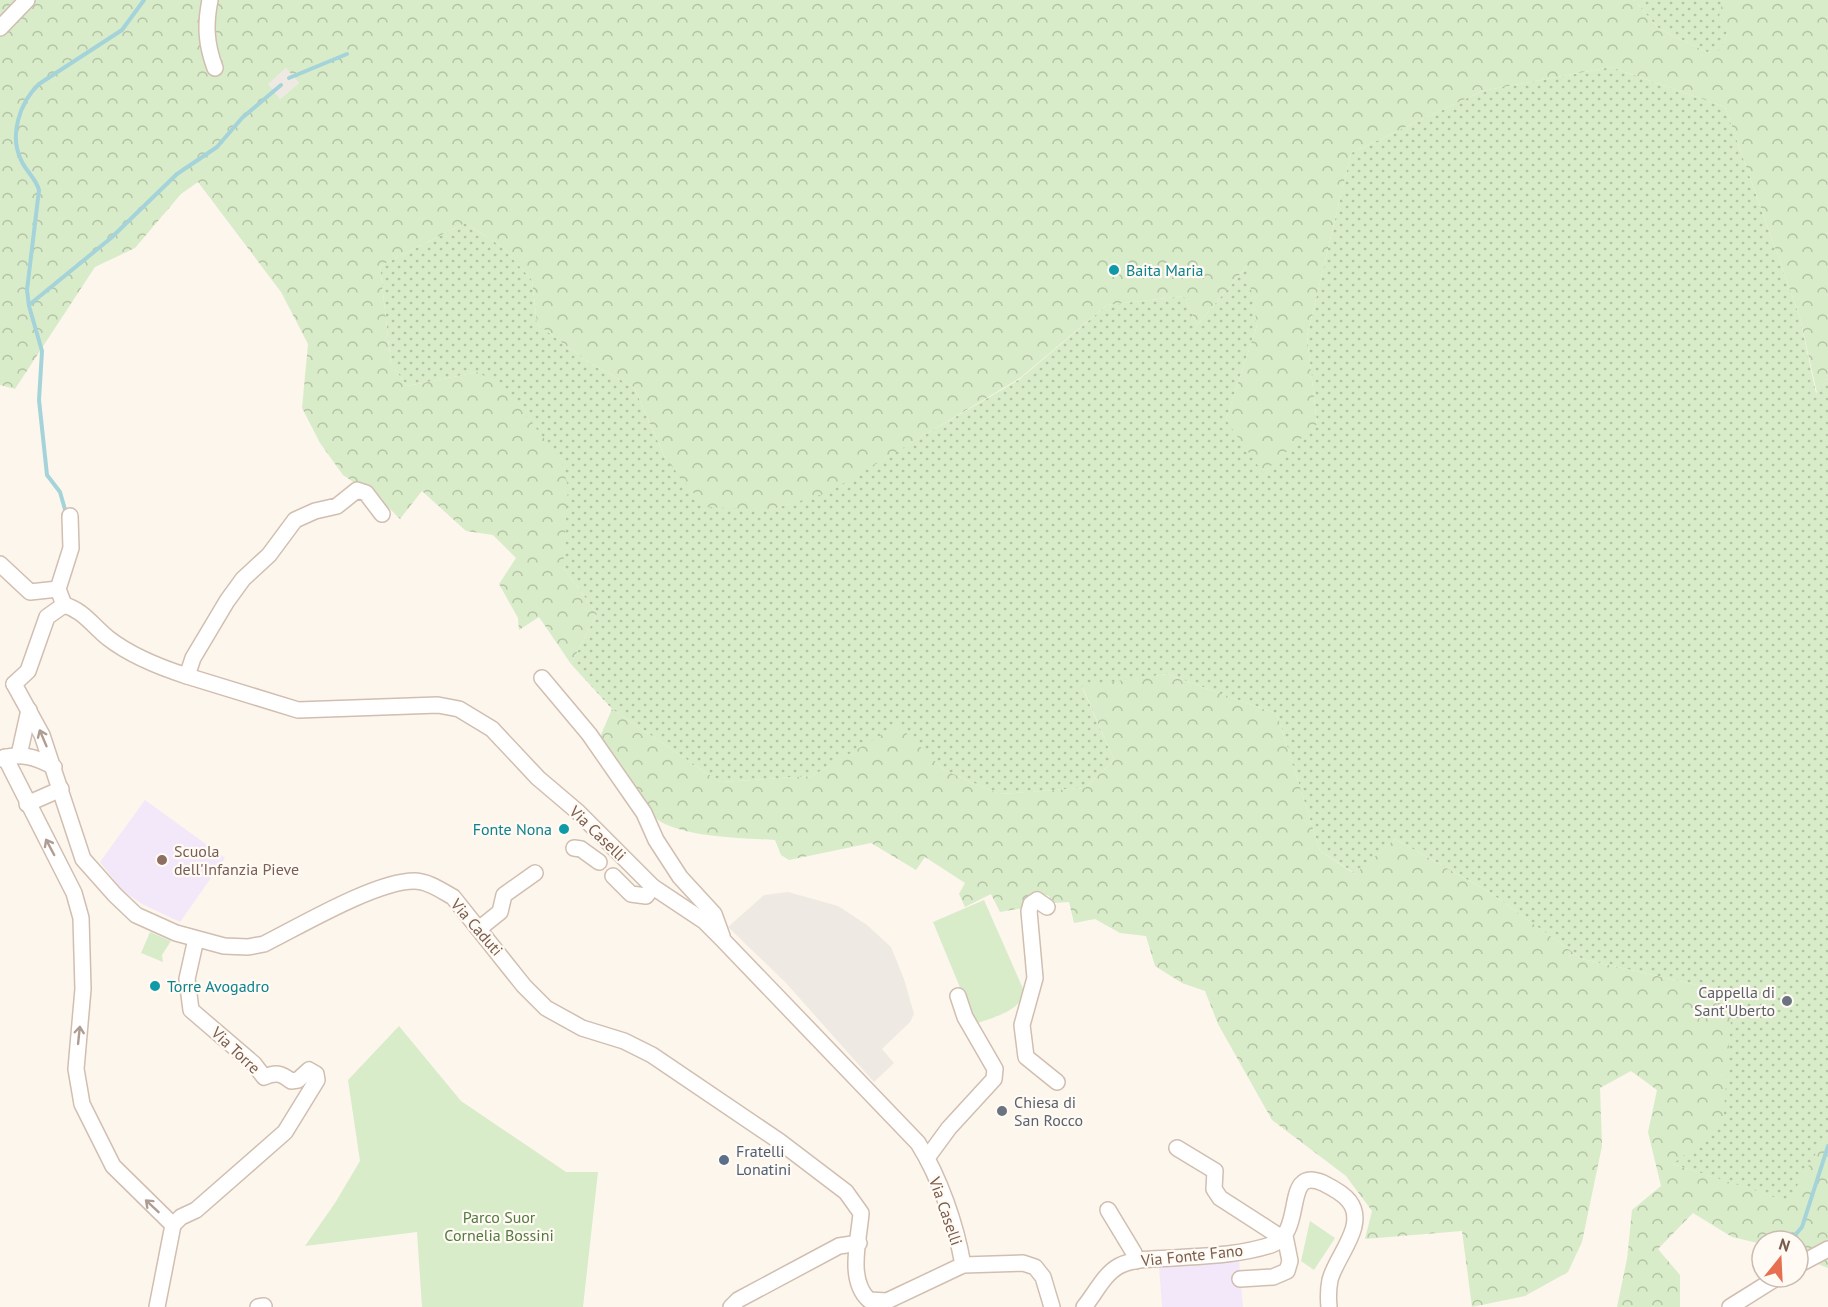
<svg xmlns="http://www.w3.org/2000/svg" width="1828" height="1307" viewBox="0 0 1828 1307" font-family="'PT Sans',sans-serif">
<style>
.industrial{fill:#efe9e4}
.education{fill:#f3e8fa}
.grass{fill:url(#grass-dots)}
.forest{fill:url(#forest-crowns);fill-rule:evenodd}
.park{fill:#d8ecc9}
.lines{fill:none;stroke-linecap:round;stroke-linejoin:round}
.stream{stroke:#a5d3da;stroke-width:4}
.street-casing{stroke:#d1beb0;stroke-width:18}
.street{stroke:#fff;stroke-width:15}
.oneway{stroke:#af9d94}
.culture-dot{fill:#0f9aa8;stroke:#fffaf3;stroke-width:2}
.education-dot{fill:#8d6e63;stroke:#fffaf3;stroke-width:2}
.worship-dot{fill:#6b7280;stroke:#fffaf3;stroke-width:2}
.service-dot{fill:#5c6f8a;stroke:#fffaf3;stroke-width:2}
.labels{text-anchor:middle;dominant-baseline:central;stroke-width:4.5;stroke-linejoin:round;paint-order:stroke}
.culture-label{font-size:16px;fill:#0d838f;stroke:#fffaf3;text-anchor:start}
.street-label{font-size:16px;fill:#7a5c4d;stroke:#fffaf3}
.education-label{font-size:16px;fill:#785e54;stroke:#fffaf3;text-anchor:start}
.worship-label{font-size:16px;fill:#5b616d;stroke:#fffaf3;text-anchor:end}
.service-label{font-size:16px;fill:#4e5e75;stroke:#fffaf3;text-anchor:start}
.park-label{font-size:16px;fill:#537a41;stroke:#fffaf3}
</style>
<defs>
<pattern id="grass-dots" width="8" height="8" patternUnits="userSpaceOnUse" patternTransform="scale(1.5)"><rect width="8" height="8" fill="#d8ecc9"/><path d="M2 2h.1M6 6h.1" fill="none" stroke="#b4c2a5" stroke-width="1.8" stroke-linecap="round"/></pattern>
<pattern id="forest-crowns" width="20" height="18" patternUnits="userSpaceOnUse" patternTransform="scale(1.5)"><rect width="20" height="18" fill="#d8ecc9"/><path d="M2 6a3 3 0 1 1 6 0M12 15a3 3 0 1 1 6 0" fill="none" stroke="#b4c2a5"/></pattern>
</defs>
<rect width="100%" height="100%" fill="#fdf6ec"/>
<g class="industrial">
<path d="M286,68l13,15 -19,16 -13,-15z"/>
<path d="M788,892l50,14 29,19 24,22 13,32 10,35 -4,8 -28,27 12,14 -20,19 -88,-99 -58,-56 36,-32z"/>
</g>
<g class="education">
<path d="M145,800l80,58 -45,64 -38,-18 -19,-13 -23,-29z"/>
<path d="M1239,1260l4,47h-81l-3,-41z"/>
</g>
<g class="grass">
<path d="M1634,0h89l4,32 -4,18 -14,3 -51,-25z"/>
<path d="M1611,67l114,40 75,211 16,75 12,-14v754l-39,69 -116,-38 60,-171 -151,-34 -93,-67 -94,-53 -39,35 -36,-23 -43,-137 -110,-40 -85,13 32,73 -29,28 -86,6 -55,-24 -46,-44 -86,50 -92,6 -108,-73 -41,-45 26,-50 -34,-47 -2,-108 -83,-87 -71,14 -16,-22 -11,-98 85,-43 36,23 31,34 5,44 54,40 43,23 31,71 104,52 58,-18 193,-113 87,-74 77,-9 13,29 51,-60 9,60 -31,95 91,4 -10,-88 44,-183 131,-62z"/>
</g>
<g class="forest">
<path d="M0,0h1634l24,28 51,25 14,-4 4,-17 -9,-11 5,-21h105v379l-11,14 -17,-75 -75,-211 -114,-40 -129,24 -131,62 -44,183 10,88 -54,49 -37,-53 31,-95 -10,-59 -50,59 -13,-29 -77,9 -87,73 -193,115 -58,17 -64,-3 -40,-49 -31,-71 -43,-23 -54,-40 -5,-44 -31,-34 -36,-23 -85,43 11,98 16,22 71,-14 25,16 58,71 7,28 -5,80 34,47 -26,50 -32,-47 -20,13 -1,-12 -19,-34 17,-26 -23,-23 -27,-4 -44,-40 -22,28 -16,-16 -41,-28 -23,-32 -18,-35 6,-64 -27,-52 -83,-110 -17,12 -46,54 -40,19 -80,122 -15,-4zM286,68l13,15 -19,16 -12,-15z"/>
<path d="M1167,674l110,40 43,137 35,23 40,-35 94,53 93,67 151,34 -10,131 -50,40 115,37 40,-68v135l-30,-12v-15h-36v3l-30,-7 -39,-24 -35,36 22,26v32h-63l10,-48 5,-49 29,-24 -13,-54 9,-42 -26,-19 -31,17 2,58 -20,96 -14,30 -43,24 -53,11 -10,-76 -97,8 7,-28 -26,-35 -74,-56 -54,-96 -13,-33 -23,-8 -27,-17 -9,-30 -26,-3 -25,-14 -21,4 -5,-21 -17,1 -3,-7c-11,-4 -14,3 -21,11l-28,5 -9,-18 -26,13 -6,-13 6,-11 -40,-26 -9,13 -45,-27 -82,17 -8,-5 -6,-15c-31,-2 -103,-2 -124,-26 -20,-22 -35,-52 -51,-77l12,-28 108,73 92,-6 86,-51 46,45 55,24 86,-6 29,-28 -32,-74z"/>
</g>
<g class="park">
<path d="M984,900l40,91c-3,21 -31,26 -49,33l-42,-102z"/>
<path d="M150,932l21,9 -9,14 1,7 -22,-9z"/>
<path d="M399,1026l62,75 105,71h32l-15,135h-161l-5,-75 -112,14 30,-43 25,-42 -12,-81z"/>
<path d="M1310,1221l25,17 -21,32 -13,-9z"/>
</g>
<g class="lines">
<g class="stream">
<path d="M289,78l58,-24"/>
<path d="M29,305l82,-67 66,-64 40,-27 25,-29 39,-33"/>
<path d="M66,513l-6,-21 -13,-17 -8,-75 3,-49 -13,-45 -2,-16 12,-100c-3,-11 -12,-18 -17,-28 -14,-26 -2,-60 17,-78l83,-54 22,-30"/>
<path d="M1790,1241l12,-14 26,-81"/>
</g>
<defs>
<g id="street">
<path d="M210,0c-5,25 -4,44 5,68"/>
<path d="M0,28l27,-28"/>
<path d="M0,564l30,28 28,-3"/>
<path d="M64,605c19,5 29,21 44,33 23,18 51,29 79,38l6,-18 34,-57 16,-22 26,-24 26,-35 20,-9 22,-5 20,-16 9,3 16,21"/>
<path d="M187,676l111,34 140,-5 21,4 33,20 46,49 40,34 75,75 51,34 18,18 196,204c22,35 38,82 45,122"/>
<path d="M542,678l47,56 55,79 12,27 24,37 34,37 8,22"/>
<path d="M14,684l28,51 41,124 32,36 21,20 40,18 48,13 24,1 16,-3c36,-18 112,-63 150,-63 14,0 28,10 39,16l71,89 22,22 36,20 42,13 28,14 127,86 67,51 15,21c-2,27 -14,67 8,87l18,1 76,-36 60,-2 12,4 8,10 9,30"/>
<path d="M14,684l14,-13 19,-54 17,-12 -6,-16 13,-41 -1,-32"/>
<path d="M19,755l10,-45"/>
<path d="M5,757l69,136 7,25 2,71 -7,80 6,35 31,62 60,59 -16,82"/>
<path d="M0,759c20,-7 36,-2 54,8"/>
<path d="M27,804l34,-15"/>
<path d="M574,848l7,1 18,13"/>
<path d="M613,876l18,18 15,2 7,-9"/>
<path d="M1047,907l-10,-7 -6,4 -2,7 6,67 -13,47 4,32 31,25"/>
<path d="M480,928l20,-16 4,-17 31,-22"/>
<path d="M1177,1148l38,23 -1,18 6,9 62,40"/>
<path d="M927,1158l22,-30 45,-49 1,-10 -30,-52 -7,-21"/>
<path d="M1108,1210l26,43 2,8"/>
<path d="M173,1225l8,-8 15,-7 89,-78 32,-52 -1,-6 -7,-4 -11,10 -7,1c-10,-8 -15,-9 -27,-4l-10,-13 -63,-54 -4,-31 9,-40"/>
<path d="M1798,1265l30,-16"/>
<path d="M1240,1279l33,-2 14,-6 3,-10 -5,-25"/>
<path d="M258,1307l6,-1"/>
<path d="M731,1307l7,-7 101,-54 20,-3"/>
<path d="M1084,1307c11,-13 20,-33 35,-41 15,-8 37,-7 54,-8 32,-2 67,-3 98,-13 36,-12 10,-80 52,-62 8,4 20,10 26,18 19,24 -13,55 -19,79 -2,10 -2,17 -1,27"/>
<path d="M1730,1307l48,-30"/>
</g>
</defs>
<use href="#street" class="street-casing"/>
<use href="#street" class="street"/>
</g>
<defs><path id="oneway-shaft" d="M-6 0H5M1.5-3L5.5 0L1.5 3" fill="none" stroke-width="1.6" stroke-linecap="round" stroke-linejoin="round" transform="scale(1.5)"/></defs>
<g class="oneway">
<use href="#oneway-shaft" transform="translate(43 738) rotate(-113)"/>
<use href="#oneway-shaft" transform="translate(50 847) rotate(-118)"/>
<use href="#oneway-shaft" transform="translate(79 1035) rotate(-84)"/>
<use href="#oneway-shaft" transform="translate(152 1206) rotate(-137)"/>
</g>
<g class="culture-dot">
<circle cx="1114" cy="270" r="6"/>
<circle cx="564" cy="829" r="6"/>
<circle cx="155" cy="986" r="6"/>
</g>
<circle class="education-dot" cx="162" cy="860" r="6"/>
<g class="worship-dot">
<circle cx="1787" cy="1001" r="6"/>
<circle cx="1002" cy="1111" r="6"/>
</g>
<circle class="service-dot" cx="724" cy="1160" r="6"/>
<g class="labels">
<g class="culture-label">
<text x="1126" y="270">Baita Maria</text>
<text x="552" y="829" text-anchor="end">Fonte Nona</text>
<text x="167" y="986">Torre Avogadro</text>
</g>
<g class="street-label">
<text transform="translate(598 833) rotate(44)">Via Caselli</text>
<text transform="translate(477 927) rotate(49)">Via Caduti</text>
<text transform="translate(236 1050) rotate(43)">Via Torre</text>
<text transform="translate(946 1211) rotate(71)">Via Caselli</text>
<text transform="translate(1192 1255) rotate(-6)">Via Fonte Fano</text>
</g>
<g class="education-label">
<text x="174" y="851">Scuola<tspan x="174" dy="18">dell'Infanzia Pieve</tspan></text>
</g>
<g class="worship-label">
<text x="1775" y="992">Cappella di<tspan x="1775" dy="18">Sant'Uberto</tspan></text>
<text x="1014" y="1102" text-anchor="start">Chiesa di<tspan x="1014" dy="18">San Rocco</tspan></text>
</g>
<g class="service-label">
<text x="736" y="1151">Fratelli<tspan x="736" dy="18">Lonatini</tspan></text>
</g>
<g class="park-label">
<text x="499" y="1217">Parco Suor<tspan x="499" dy="18">Cornelia Bossini</tspan></text>
</g>
</g>
<g transform="translate(1780 1259) rotate(18)"><circle r="28" fill="#fffaf3" stroke="#cabbb1" stroke-width="1.5"/>
<path d="M0-4.5L10 22L0 15L-10 22Z" fill="#e76f51"/>
<text y="-9" font-size="16" font-weight="bold" text-anchor="middle" fill="#7a5c4d">N</text>
</g>
</svg>
